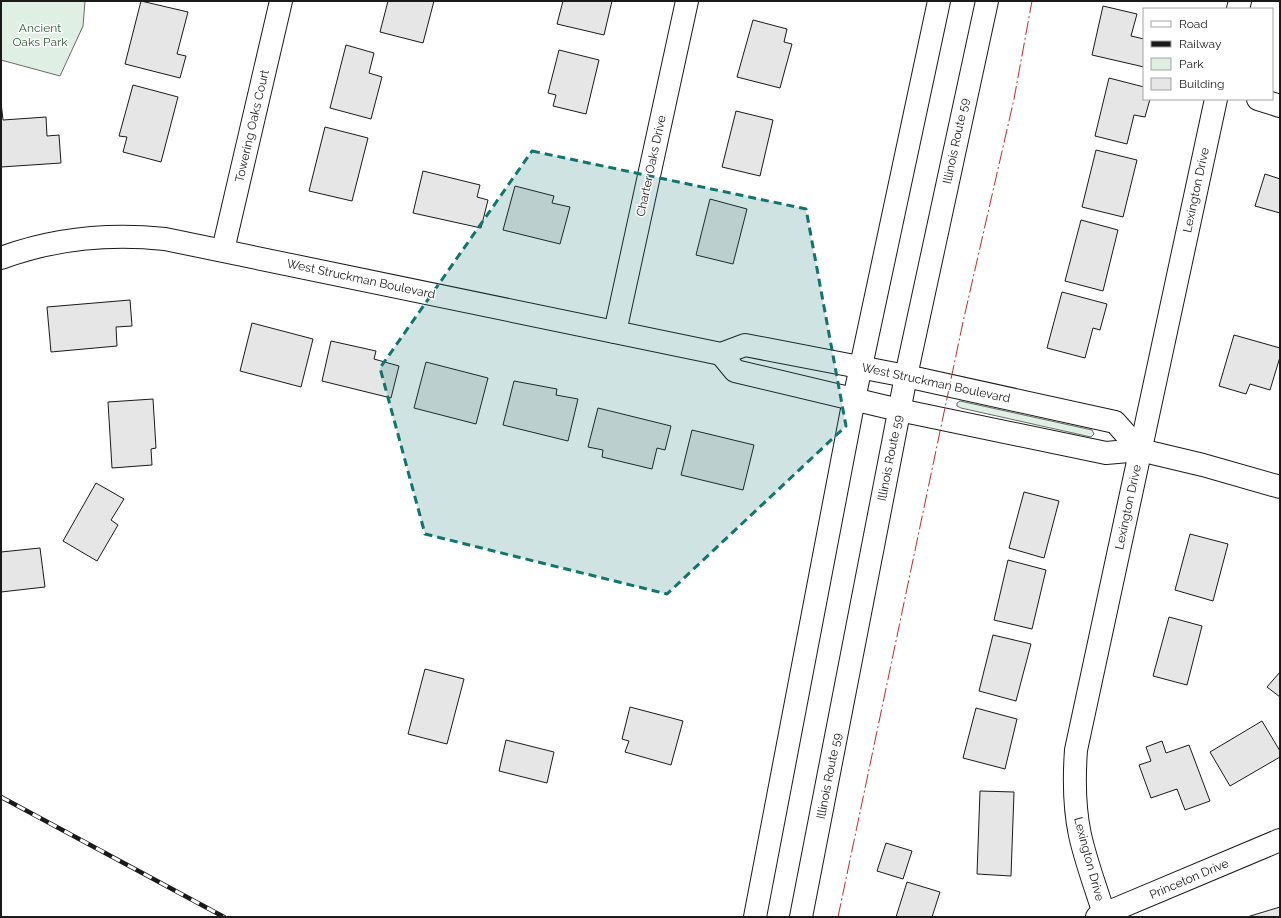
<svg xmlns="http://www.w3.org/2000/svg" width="1281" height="918" viewBox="0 0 1281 918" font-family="Raleway,sans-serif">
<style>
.green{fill:#e0efe3;stroke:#6a6a6a}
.building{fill:#e6e6e6;stroke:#1a1a1a}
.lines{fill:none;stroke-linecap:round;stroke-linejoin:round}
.minor-casing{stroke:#1a1a1a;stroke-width:24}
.primary-casing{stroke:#1a1a1a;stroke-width:24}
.minor{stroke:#fff;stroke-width:22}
.primary{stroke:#fff;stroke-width:22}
.rail-casing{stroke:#1a1a1a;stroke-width:4.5}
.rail{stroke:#fff;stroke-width:3;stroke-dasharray:9;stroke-linecap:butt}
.power{stroke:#c62828;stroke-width:1;stroke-dasharray:14 3 2 3;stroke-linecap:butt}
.marked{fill:#0f766e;fill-opacity:0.2;stroke:#0f766e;stroke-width:3;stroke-dasharray:8 5;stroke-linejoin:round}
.labels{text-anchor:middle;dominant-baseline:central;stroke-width:3;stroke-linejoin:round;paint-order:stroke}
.park-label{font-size:12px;fill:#2b5a34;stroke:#fff}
.street-label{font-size:12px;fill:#1a1a1a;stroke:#fff}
</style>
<rect width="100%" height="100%" fill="#fff"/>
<g class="green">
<path d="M1,1h84l-2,25 -23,50 -59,-16z"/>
<path d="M960,401l132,29 2,4 -3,3 -130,-29 -4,-2v-3z"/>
</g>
<g class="building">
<path d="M141,1l47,11 -11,42 9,2 -6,22 -55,-14z"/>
<path d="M388,1h46l-11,42 -43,-11z"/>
<path d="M563,1h49l-8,34 -47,-11z"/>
<path d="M1103,6l34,8 -6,22 13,3v28l-52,-12z"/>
<path d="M753,20l34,9 -3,13 8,2 -12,44 -43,-11z"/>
<path d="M346,45l28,8 -5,20 13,4 -11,42 -41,-11z"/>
<path d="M559,50l40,10 -13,54 -33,-8 3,-11 -8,-2z"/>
<path d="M1109,78l35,9v12h6l-5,18 -11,-2 -7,29 -32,-8z"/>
<path d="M133,85l45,12 -17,65 -38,-10 4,-15 -8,-1z"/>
<path d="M1,102l2,18 43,-3 1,19 12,-1 2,28 -60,4z"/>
<path d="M736,111l37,9 -13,56 -38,-9z"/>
<path d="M325,127l43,11 -16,63 -43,-10z"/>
<path d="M1096,150l41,10 -14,57 -41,-10z"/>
<path d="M423,171l57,14 -3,12 11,3 -7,28 -68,-15z"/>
<path d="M1265,174l15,5v34l-25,-7z"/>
<path d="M515,186l39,10 -2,7 18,4 -10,37 -57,-14z"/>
<path d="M710,199l37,10 -14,55 -37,-9z"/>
<path d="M1081,220l37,10 -15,61 -38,-10z"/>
<path d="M1062,292l45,12 -7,26 -7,-2 -8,30 -38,-10z"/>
<path d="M130,300l2,26 -16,1 1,19 -66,6 -4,-45z"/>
<path d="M252,323l61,16 -12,48 -61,-16z"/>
<path d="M1234,335l46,13v9l-10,33 -20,-6 -4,10 -27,-8z"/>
<path d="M331,341l45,10 -2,8 25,7 -8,32 -69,-17z"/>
<path d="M426,362l62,16 -12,46 -62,-16z"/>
<path d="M514,381l43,8 -1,6 22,4 -10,42 -65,-16z"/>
<path d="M153,399l3,49 -5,1 1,16 -40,3 -4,-66z"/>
<path d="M598,408l73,18 -6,24 -8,-2 -5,21 -50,-12 1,-7 -15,-3z"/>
<path d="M692,430l62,15 -11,45 -62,-15z"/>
<path d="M96,483l28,16 -13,21 7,5 -21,36 -34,-20z"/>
<path d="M1024,492l35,9 -15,57 -35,-10z"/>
<path d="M1190,534l38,10 -15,57 -38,-11z"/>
<path d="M40,548l5,39 -44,5v-40z"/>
<path d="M1008,560l38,10 -14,59 -38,-9z"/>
<path d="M1169,617l33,9 -15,59 -34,-9z"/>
<path d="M993,635l38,9 -15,57 -37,-10z"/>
<path d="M425,669l39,10 -17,65 -39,-10z"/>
<path d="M1280,672v25l-13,-10z"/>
<path d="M630,707l53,14 -12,44 -46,-13 4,-11 -7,-2z"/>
<path d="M976,708l41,11 -12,50 -42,-11z"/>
<path d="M1262,721l18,30v6l-50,29 -20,-34z"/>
<path d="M506,740l48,12 -7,31 -48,-12z"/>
<path d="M1162,741l4,12 23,-8 21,56 -25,9 -8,-21 -26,9 -12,-33 12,-4 -5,-14z"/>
<path d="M980,791l34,1 -3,84 -34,-2z"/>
<path d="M886,843l26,8 -9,28 -26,-8z"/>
<path d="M907,882l33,10 -8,25h-36z"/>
<path d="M1280,907v10h-33z"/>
</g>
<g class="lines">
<defs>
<g id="minor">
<path d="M1238,9l2,-8"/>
<path d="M1258,99l22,7"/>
<path d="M223,250l58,-249"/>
<path d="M1,258c54,-20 107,-25 164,-19l556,115 24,-9 161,31 209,46 25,28"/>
<path d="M615,332l72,-331"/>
<path d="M721,354l14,17 164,39 207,43 34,-3 63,15 77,22"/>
<path d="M1104,914c-8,-26 -18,-52 -24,-79 -6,-28 -6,-57 -4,-85l140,-651"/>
<path d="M1097,917l183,-77"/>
</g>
<g id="primary">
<path d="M755,917l99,-518 85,-398"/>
<path d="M801,917l105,-541 81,-375"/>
</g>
</defs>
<use href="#minor" class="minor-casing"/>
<use href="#primary" class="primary-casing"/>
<use href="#minor" class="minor"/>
<use href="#primary" class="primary"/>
<defs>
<path id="rail" d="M1,797l223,120"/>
</defs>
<use href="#rail" class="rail-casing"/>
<use href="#rail" class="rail"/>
<path class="power" d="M838,917l125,-595 51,-223 18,-98"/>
</g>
<path class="marked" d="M532,151l274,58 40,217 -179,168 -242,-60 -45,-166z"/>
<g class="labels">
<g class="park-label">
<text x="40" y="28">Ancient<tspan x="40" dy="14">Oaks Park</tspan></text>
</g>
<g class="street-label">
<text transform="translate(252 126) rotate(-77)">Towering Oaks Court</text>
<text transform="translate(956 141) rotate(-78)">Illinois Route 59</text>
<text transform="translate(651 166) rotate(-78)">Charter Oaks Drive</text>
<text transform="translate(1196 190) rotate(-78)">Lexington Drive</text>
<text transform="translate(361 279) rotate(12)">West Struckman Boulevard</text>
<text transform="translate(936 383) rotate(12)">West Struckman Boulevard</text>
<text transform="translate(890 458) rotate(-79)">Illinois Route 59</text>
<text transform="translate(1128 507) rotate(-78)">Lexington Drive</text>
<text transform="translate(829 776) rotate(-79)">Illinois Route 59</text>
<text transform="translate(1089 859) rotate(75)">Lexington Drive</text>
<text transform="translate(1189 879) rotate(-23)">Princeton Drive</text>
</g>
</g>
<rect width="1281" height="918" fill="none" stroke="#1a1a1a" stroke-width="4"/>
<rect x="1143" y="8" width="130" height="92" fill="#ffffff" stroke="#a3a3a3"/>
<rect x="1151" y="21" width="20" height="6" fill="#ffffff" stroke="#a3a3a3"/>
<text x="1179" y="28" font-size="12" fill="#1a1a1a">Road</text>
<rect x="1151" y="41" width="20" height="6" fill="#1a1a1a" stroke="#a3a3a3"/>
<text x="1179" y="48" font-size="12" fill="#1a1a1a">Railway</text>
<rect x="1151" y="58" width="20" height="12" fill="#e0efe3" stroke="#a3a3a3"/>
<text x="1179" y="68" font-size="12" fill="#1a1a1a">Park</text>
<rect x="1151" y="78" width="20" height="12" fill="#e6e6e6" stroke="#a3a3a3"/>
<text x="1179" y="88" font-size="12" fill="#1a1a1a">Building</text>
</svg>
